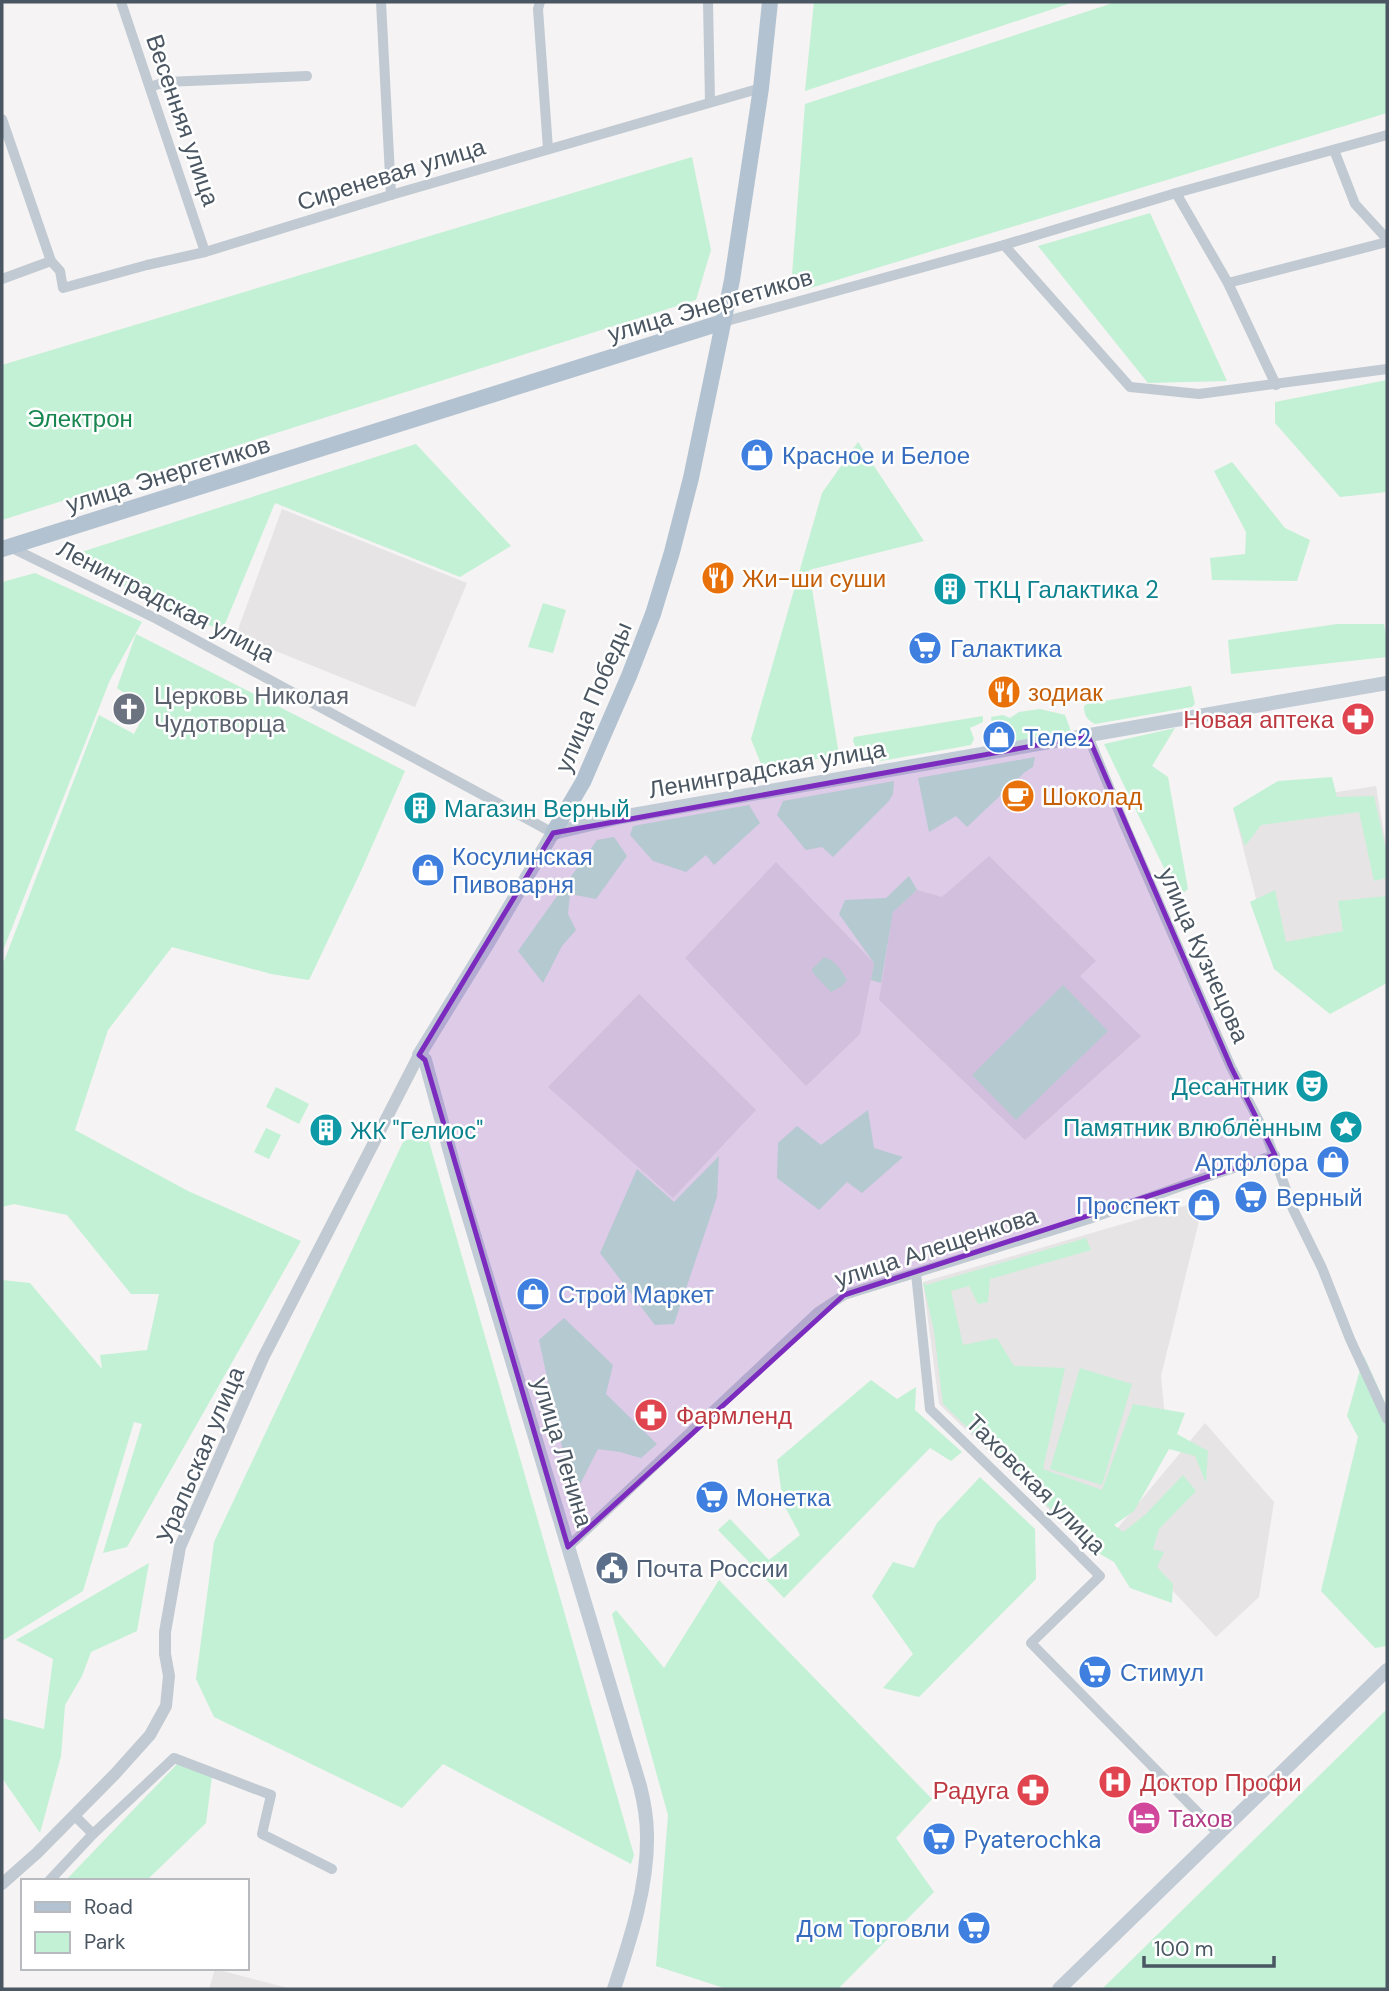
<svg xmlns="http://www.w3.org/2000/svg" width="1389" height="1991" viewBox="0 0 1389 1991" font-family="'DM Sans',sans-serif">
<style>
.education{fill:#e6e4e5}
.green{fill:#c3f1d5}
.lines{fill:none;stroke-linecap:round;stroke-linejoin:round}
.minor{stroke:#c1cad2;stroke-width:10}
.tertiary{stroke:#c1cad2;stroke-width:12}
.secondary{stroke:#c1cbd6;stroke-width:14}
.primary{stroke:#b3c2d1;stroke-width:16}
.marked{fill:#7b2cbf;fill-opacity:0.2;stroke:#7b2cbf;stroke-width:5;stroke-linejoin:round}
.labels{text-anchor:middle;dominant-baseline:central;stroke-width:5;stroke-linejoin:round;paint-order:stroke}
.street-label{font-size:24px;fill:#4a5661;stroke:#fff}
.park-label{font-size:24px;fill:#17864f;stroke:#fff}
.shop-label{font-size:24px;fill:#366cbe;stroke:#fff;text-anchor:start}
.food-label{font-size:24px;fill:#c56008;stroke:#fff;text-anchor:start}
.culture-label{font-size:24px;fill:#0d838f;stroke:#fff;text-anchor:start}
.worship-label{font-size:24px;fill:#5b616d;stroke:#fff;text-anchor:start}
.health-label{font-size:24px;fill:#be3a42;stroke:#fff;text-anchor:end}
.service-label{font-size:24px;fill:#4e5e75;stroke:#fff;text-anchor:start}
.hotel-label{font-size:24px;fill:#b23c85;stroke:#fff;text-anchor:start}
</style>
<rect width="100%" height="100%" fill="#f5f3f3"/>
<g class="education">
<path d="M282,509l185,74 -52,124 -179,-72z"/>
<path d="M1376,786l11,65v131l-113,-13 -41,-161z"/>
<path d="M989,856l107,105 -16,15 61,60 -116,104 -146,-140 14,-88 24,-22 25,7z"/>
<path d="M776,862l98,101 -14,71 -54,52 -121,-128z"/>
<path d="M639,994l117,116 -83,88 -125,-111z"/>
<path d="M1195,1203l5,14 -39,159 4,42 -85,121 -141,-135 -16,-122z"/>
<path d="M1205,1423l69,79 -15,95 -43,40 -100,-107z"/>
<path d="M215,1969l77,20h-83z"/>
</g>
<g class="green">
<path d="M814,2h260l-269,89z"/>
<path d="M1116,2h271v111l-583,177 -12,-15 13,-171z"/>
<path d="M692,157l19,93 -15,50 -694,220v-155z"/>
<path d="M1150,213l77,168 -79,2 -110,-137z"/>
<path d="M1387,380v112l-47,5 -65,-74v-21z"/>
<path d="M858,442l66,99 -115,29 30,185 -76,14 -12,-30 71,-246z"/>
<path d="M416,444l95,102 -51,31 -185,-74 -53,128 -159,-73z"/>
<path d="M1232,462l53,66 25,12 -13,41 -85,-1 -2,-22 35,-4 1,-22 -32,-61z"/>
<path d="M35,573l107,49 -32,58 -108,273v-371z"/>
<path d="M543,603l23,7 -13,43 -25,-6z"/>
<path d="M1337,624h47l3,18v15l-156,17 -3,-34z"/>
<path d="M136,634l269,137 -44,100 -52,109 -38,-6 -99,-27 -64,83 -33,100 113,61 113,50 -174,306 -24,6 39,-129 -8,-2 -51,169 -81,50v-361l28,3 72,86 -2,-14 47,-5 12,-56h-28l-64,-79 -53,-11 -12,3v-247l2,1 95,-246 35,19 13,-25 -30,-21z"/>
<path d="M1191,686l4,18 -3,3 -97,17c-8,-4 -11,-9 -11,-18l3,-2z"/>
<path d="M1040,709l25,6 6,16 -61,11 -10,-3 -1,-15 -7,2 -1,-9 12,-2 7,3 9,-6z"/>
<path d="M983,716v6l-13,6 4,11 -3,6 -90,16 -7,-2h-14l-7,-18 1,-4z"/>
<path d="M1175,728l-23,38 16,11 20,112 -10,8 -74,-153z"/>
<path d="M1035,757l-2,10 -8,5 -58,55 -11,-11 -27,16 -11,-54z"/>
<path d="M1332,777l5,20 37,-1 13,58v24l-13,3 -15,-69 -98,13 -16,21 -12,-38 45,-27z"/>
<path d="M894,781l-1,13 -4,7 -56,56 -11,-10 -16,3 -29,-35 6,-14z"/>
<path d="M749,805l11,18 -46,42 -8,-10 -20,17 -33,-11 -23,-26 3,-9z"/>
<path d="M614,837l13,19 -31,43 -26,-5 -2,20 8,16 -14,16 -19,37 -25,-32 79,-111z"/>
<path d="M909,876l8,14 -24,22 -12,71 -10,-3 3,-17 -35,-49 6,-14 41,-2z"/>
<path d="M1275,890l11,52 57,-11 -5,-30 49,-5v87l-57,31 -56,-45 -24,-67z"/>
<path d="M824,957c11,3 17,13 23,23l-5,6 -11,6 -18,-19 -1,-4z"/>
<path d="M1063,985l45,46 -92,89 -44,-45z"/>
<path d="M276,1087l33,17 -10,20 -33,-17z"/>
<path d="M868,1110l6,38 29,9 -41,36 -15,-11 -28,28 -42,-32 1,-35 19,-17 24,19z"/>
<path d="M266,1128l15,7 -12,24 -15,-7z"/>
<path d="M428,1138l206,717 -3,9 -188,-100 -41,44 -188,-91 -18,-38 18,-137 190,-402z"/>
<path d="M719,1156l-2,41 -43,127 -19,1 -55,-72 37,-84 37,33z"/>
<path d="M1086,1238l5,12 -101,29 -2,23 -10,2 -9,-18 -18,5 12,54 34,-7 17,28 51,2 -22,101 59,21 31,-86 52,9 -8,21 31,17 -2,32 -11,-27 -26,-7 -35,62 -20,14 9,7 22,-17 38,-40 13,16 -37,38 -6,20 11,3 -7,15 16,17 -1,19 -42,-15 -16,-26 -21,-12 -150,-146 -9,-73 -11,-49 3,3z"/>
<path d="M564,1318l49,47 -7,29 51,50 -16,14 -21,-6 -22,-3 -25,49 -34,-158z"/>
<path d="M1364,1356l23,51v239l-12,2 -54,-57 37,-154 -11,-21z"/>
<path d="M1080,1368l52,16 -30,101 -52,-16z"/>
<path d="M871,1380l26,19 19,-12 -1,23 47,42 -11,9 -21,-13 -146,150 -66,-68 12,-11 39,41 31,-25 -17,-32 -6,-43z"/>
<path d="M980,1477l55,52 1,50 -117,118 -36,-9 30,-34 -41,-58 21,-34 21,6 23,-45z"/>
<path d="M149,1563l-12,68 -46,21 -9,24 -17,29 -4,51 -21,77 -38,-55v-60l42,11 9,-70 -37,-19z"/>
<path d="M719,1580l213,219 -36,39 38,54 -96,97h-111l-71,-23 12,-151 -56,-201 4,-4 48,58z"/>
<path d="M1387,1709v280h-285z"/>
<path d="M182,1759l30,17 -6,47 -60,58h-76l-2,-3z"/>
</g>
<g class="lines">
<g class="minor">
<path d="M121,2l84,250"/>
<path d="M381,2l10,193"/>
<path d="M540,2l-2,7 10,140"/>
<path d="M708,2l2,100"/>
<path d="M150,87l15,-5 142,-6"/>
<path d="M2,119l49,142 9,10 3,17 84,-23 58,-13 186,-57 370,-107"/>
<path d="M1334,150l21,54 32,35"/>
<path d="M1176,193l52,90 48,102"/>
<path d="M1004,245l172,-52 211,-58"/>
<path d="M2,279l49,-18"/>
<path d="M1228,283l159,-41"/>
<path d="M723,322l281,-77 126,142 69,7 188,-25"/>
<path d="M10,547l147,72 396,214"/>
<path d="M1088,736l37,90 106,241 36,70 26,72 29,59 28,71 37,80"/>
<path d="M916,1273l14,136 112,109 58,58 -69,67 188,191"/>
<path d="M568,1547l250,-235 26,-17 245,-76 126,-45 60,-19"/>
<path d="M93,1834l81,-76 97,37 -9,39 70,35"/>
<path d="M49,1881l44,-47 -19,-19"/>
</g>
<path class="tertiary" d="M2,1884l35,-31 78,-79 35,-39 16,-29 3,-30 -4,-22v-22l15,-85 83,-189 156,-303"/>
<g class="secondary">
<path d="M614,1989c16,-49 34,-102 33,-154 0,-17 -3,-33 -7,-49l-182,-605 -33,-121 -6,-5 69,-112 65,-110 68,-16 766,-134"/>
<path d="M1059,1989l328,-319"/>
</g>
<g class="primary">
<path d="M2,549l721,-227"/>
<path d="M553,833l30,-51 46,-106 24,-62 19,-62 19,-74 41,-198 29,-192 9,-86"/>
</g>
</g>
<path class="marked" d="M1088,736l143,331 44,88 -431,140 -276,252 -143,-487 -6,-5 134,-222z"/>
<defs>
<symbol id="shop-disc" viewBox="-11 -11 22 22"><circle r="9.5" fill="#3f7fe0" stroke="#fff"/><path d="M-5-2.5h2.3a2.7 3.5 0 0 1 5.4 0H5L5.5 6h-11ZM-1.5-2.5h3a1.5 2.3 0 0 0-3 0Z" fill="#fff"/></symbol>
<symbol id="restaurant-disc" viewBox="-11 -11 22 22"><circle r="9.5" fill="#e8710a" stroke="#fff"/><path d="M-5-6h1v4h1v-4h1v4h1v-4h1v5L-1.5 .5V6h-2V.5L-5-1ZM5-6V6H3V1.5H1.5Q1.5-4 5-6Z" fill="#fff"/></symbol>
<symbol id="building-disc" viewBox="-11 -11 22 22"><circle r="9.5" fill="#0f9aa8" stroke="#fff"/><path d="M-4-6H4V6H1V3H-1V6H-4ZM-2.5-4.3h1.7v1.8h-1.7ZM.8-4.3h1.7v1.8H.8ZM-2.5-1h1.7V.8h-1.7ZM.8-1h1.7V.8H.8Z" fill="#fff"/></symbol>
<symbol id="supermarket-disc" viewBox="-11 -11 22 22"><circle r="9.5" fill="#3f7fe0" stroke="#fff"/><path d="M-6-5.5h2.5l.6 2H6L4.5 2H-2.5L-4.4-4H-6ZM-1.5 3.2a1.3 1.3 0 1 0 .1 0ZM3 3.2a1.3 1.3 0 1 0 .1 0Z" fill="#fff"/></symbol>
<symbol id="church-disc" viewBox="-11 -11 22 22"><circle r="9.5" fill="#6b7280" stroke="#fff"/><path d="M-1.2-6h2.4v3.5h3.3v2.4h-3.3V6h-2.4V-.1h-3.3v-2.4h3.3Z" fill="#fff"/></symbol>
<symbol id="pharmacy-disc" viewBox="-11 -11 22 22"><circle r="9.5" fill="#e0444e" stroke="#fff"/><path d="M-2-6h4v4h4v4h-4v4h-4v-4h-4v-4h4Z" fill="#fff"/></symbol>
<symbol id="cafe-disc" viewBox="-11 -11 22 22"><circle r="9.5" fill="#e8710a" stroke="#fff"/><path d="M-5.5-4.5H6V0H3Q3 3.5 0 3.5H-2.5Q-5.5 3.5-5.5 0ZM3-3.2v2h1.7v-2ZM-6 4.5H4V6H-6Z" fill="#fff"/></symbol>
<symbol id="theatre-disc" viewBox="-11 -11 22 22"><circle r="9.5" fill="#0f9aa8" stroke="#fff"/><path d="M-5-5.5Q0-4 5-5.5V0Q5 5 0 6Q-5 5-5 0ZM-3.3-2.5H-1v1.5H-3.3ZM1-2.5H3.3v1.5H1ZM-2.8 1Q0 5.5 2.8 1Z" fill="#fff"/></symbol>
<symbol id="sight-disc" viewBox="-11 -11 22 22"><circle r="9.5" fill="#0f9aa8" stroke="#fff"/><path d="M0-6L1.8-2.2L6-1.7L2.9 1.2L3.7 5.4L0 3.3L-3.7 5.4L-2.9 1.2L-6-1.7L-1.8-2.2Z" fill="#fff"/></symbol>
<symbol id="civic-disc" viewBox="-11 -11 22 22"><circle r="9.5" fill="#5c6f8a" stroke="#fff"/><path d="M-.6-6.5H3V-4.5H.6V-3L4-1V1h2V6H-6V1h2V-1L-.6-3ZM-1.2 2.5V6h2.4V2.5Z" fill="#fff"/></symbol>
<symbol id="hospital-disc" viewBox="-11 -11 22 22"><circle r="9.5" fill="#e0444e" stroke="#fff"/><path d="M-5-5h3v3.5h4V-5h3V5h-3V1.5h-4V5h-3Z" fill="#fff"/></symbol>
<symbol id="hotel-disc" viewBox="-11 -11 22 22"><circle r="9.5" fill="#d1479c" stroke="#fff"/><path d="M-6-4.5h1.5V1H6V5H4.5V3h-9V5H-6ZM-4 0a1.8 1.8 0 1 1 3.6 0ZM.5 0V-2.5h3Q6-2.5 6 0Z" fill="#fff"/></symbol>
</defs>
<g fill-rule="evenodd">
<use href="#shop-disc" x="738" y="436" width="38" height="38"/>
<use href="#restaurant-disc" x="699" y="559" width="38" height="38"/>
<use href="#building-disc" x="931" y="570" width="38" height="38"/>
<use href="#supermarket-disc" x="906" y="629" width="38" height="38"/>
<use href="#restaurant-disc" x="985" y="673" width="38" height="38"/>
<use href="#church-disc" x="110" y="690" width="38" height="38"/>
<use href="#pharmacy-disc" x="1339" y="700" width="38" height="38"/>
<use href="#shop-disc" x="980" y="718" width="38" height="38"/>
<use href="#cafe-disc" x="999" y="777" width="38" height="38"/>
<use href="#building-disc" x="401" y="789" width="38" height="38"/>
<use href="#shop-disc" x="409" y="851" width="38" height="38"/>
<use href="#theatre-disc" x="1293" y="1067" width="38" height="38"/>
<use href="#sight-disc" x="1327" y="1108" width="38" height="38"/>
<use href="#building-disc" x="307" y="1111" width="38" height="38"/>
<use href="#shop-disc" x="1314" y="1143" width="38" height="38"/>
<use href="#supermarket-disc" x="1232" y="1178" width="38" height="38"/>
<use href="#shop-disc" x="1185" y="1186" width="38" height="38"/>
<use href="#shop-disc" x="514" y="1275" width="38" height="38"/>
<use href="#pharmacy-disc" x="632" y="1396" width="38" height="38"/>
<use href="#supermarket-disc" x="693" y="1478" width="38" height="38"/>
<use href="#civic-disc" x="593" y="1549" width="38" height="38"/>
<use href="#supermarket-disc" x="1076" y="1653" width="38" height="38"/>
<use href="#hospital-disc" x="1096" y="1763" width="38" height="38"/>
<use href="#pharmacy-disc" x="1014" y="1771" width="38" height="38"/>
<use href="#hotel-disc" x="1125" y="1799" width="38" height="38"/>
<use href="#supermarket-disc" x="920" y="1820" width="38" height="38"/>
<use href="#supermarket-disc" x="955" y="1909" width="38" height="38"/>
</g>
<g class="labels">
<g class="street-label">
<text transform="translate(183 120) rotate(71)">Весенняя улица</text>
<text transform="translate(391 174) rotate(-17)">Сиреневая улица</text>
<text transform="translate(710 305) rotate(-16)">улица Энергетиков</text>
<text transform="translate(168 474) rotate(-17)">улица Энергетиков</text>
<text transform="translate(166 601) rotate(27)">Ленинградская улица</text>
<text transform="translate(593 697) rotate(-67)">улица Победы</text>
<text transform="translate(767 769) rotate(-10)">Ленинградская улица</text>
<text transform="translate(1204 955) rotate(66)">улица Кузнецова</text>
<text transform="translate(936 1247) rotate(-18)">улица Алещенкова</text>
<text transform="translate(563 1452) rotate(73)">улица Ленина</text>
<text transform="translate(200 1455) rotate(-67)">Уральская улица</text>
<text transform="translate(1036 1484) rotate(45)">Таховская улица</text>
</g>
<g class="park-label">
<text x="80" y="418">Электрон</text>
</g>
<g class="shop-label">
<text x="782" y="455">Красное и Белое</text>
<text x="950" y="648">Галактика</text>
<text x="1024" y="737">Теле2</text>
<text x="452" y="856">Косулинская<tspan x="452" dy="28">Пивоварня</tspan></text>
<text x="1308" y="1162" text-anchor="end">Артфлора</text>
<text x="1276" y="1197">Верный</text>
<text x="1180" y="1205" text-anchor="end">Проспект</text>
<text x="558" y="1294">Строй Маркет</text>
<text x="736" y="1497">Монетка</text>
<text x="1120" y="1672">Стимул</text>
<text x="964" y="1839">Pyaterochka</text>
<text x="950" y="1928" text-anchor="end">Дом Торговли</text>
</g>
<g class="food-label">
<text x="742" y="578">Жи-ши суши</text>
<text x="1028" y="692">зодиак</text>
<text x="1042" y="796">Шоколад</text>
</g>
<g class="culture-label">
<text x="974" y="589">ТКЦ Галактика 2</text>
<text x="444" y="808">Магазин Верный</text>
<text x="1288" y="1086" text-anchor="end">Десантник</text>
<text x="1322" y="1127" text-anchor="end">Памятник влюблённым</text>
<text x="350" y="1130">ЖК "Гелиос"</text>
</g>
<g class="worship-label">
<text x="154" y="695">Церковь Николая<tspan x="154" dy="28">Чудотворца</tspan></text>
</g>
<g class="health-label">
<text x="1334" y="719">Новая аптека</text>
<text x="676" y="1415" text-anchor="start">Фармленд</text>
<text x="1140" y="1782" text-anchor="start">Доктор Профи</text>
<text x="1009" y="1790">Радуга</text>
</g>
<g class="service-label">
<text x="636" y="1568">Почта России</text>
</g>
<g class="hotel-label">
<text x="1168" y="1818">Тахов</text>
</g>
</g>
<rect width="1389" height="1991" fill="none" stroke="#4a5661" stroke-width="7"/>
<rect x="21" y="1879" width="228" height="91" fill="#ffffff" stroke="#b7bbc0" stroke-width="2"/>
<rect x="35" y="1902" width="35" height="10" fill="#b3c2d1" stroke="#b7bbc0" stroke-width="2"/>
<text x="84" y="1914" font-size="21" fill="#4a5661">Road</text>
<rect x="35" y="1932" width="35" height="21" fill="#c3f1d5" stroke="#b7bbc0" stroke-width="2"/>
<text x="84" y="1949" font-size="21" fill="#4a5661">Park</text>
<path d="M1144 1956v10h130v-10" fill="none" stroke="#4a5661" stroke-width="3.5"/>
<text x="1154" y="1956" font-size="21" fill="#4a5661" stroke="#ffffff" stroke-width="5" paint-order="stroke">100 m</text>
</svg>
